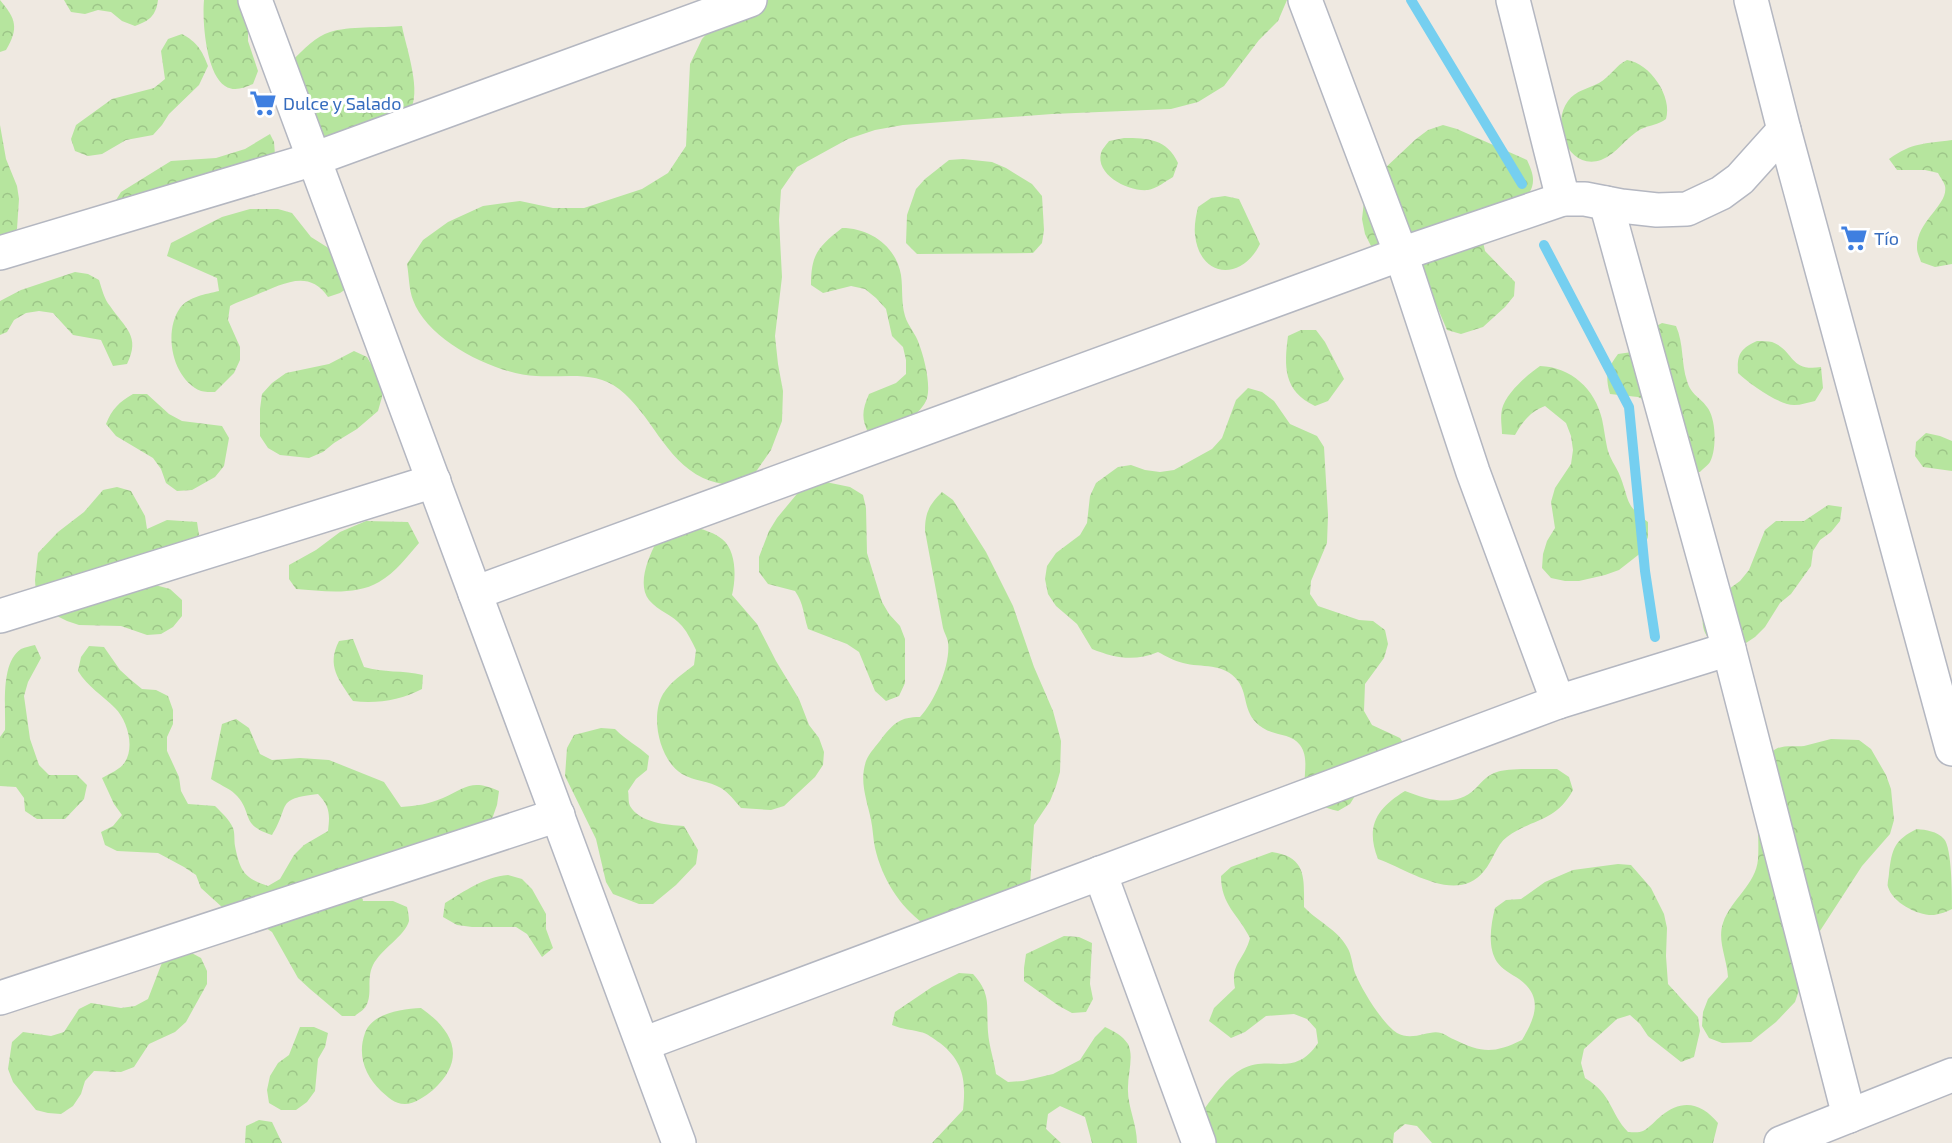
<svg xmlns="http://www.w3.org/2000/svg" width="1952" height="1143" viewBox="0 0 1952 1143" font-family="'Exo 2',sans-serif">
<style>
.forest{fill:url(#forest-crowns)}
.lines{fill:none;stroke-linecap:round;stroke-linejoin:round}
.stream{stroke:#75cff0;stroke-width:10}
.minor-casing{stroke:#b4b7c1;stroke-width:36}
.minor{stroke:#fff;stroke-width:33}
.labels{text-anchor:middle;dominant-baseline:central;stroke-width:6;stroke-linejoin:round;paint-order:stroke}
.shop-label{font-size:18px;fill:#366cbe;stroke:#fff;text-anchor:start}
</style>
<defs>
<pattern id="forest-crowns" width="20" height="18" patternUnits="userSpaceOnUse" patternTransform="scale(1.5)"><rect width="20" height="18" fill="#b6e59e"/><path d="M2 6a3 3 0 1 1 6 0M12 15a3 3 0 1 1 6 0" fill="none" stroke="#9dc588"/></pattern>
</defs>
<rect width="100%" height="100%" fill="#efe9e1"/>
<g class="forest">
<path d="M0,0c16,19 19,28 6,50l-6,2z"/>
<path d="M64,0h94c-2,16 -9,21 -23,26l-13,-5 -11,-9 -13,-2 -13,4 -14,-2z"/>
<path d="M204,0h34l10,25v16l10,30 -5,13c-9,4 -19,8 -28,2 -19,-12 -23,-65 -21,-86z"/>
<path d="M749,0h538l-9,21 -19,19 -35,46 -26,16 -27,7 -119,5 -149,11 -28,5 -27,9 -51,28 -16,23 -2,30 3,57 -7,59 3,28 5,27 -1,30 -11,29 -16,23 -26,13c-8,-3 -18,-4 -26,-8 -39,-19 -51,-63 -84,-89 -24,-19 -55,-11 -83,-13 -41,-2 -108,-35 -123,-76 -4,-10 -4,-24 -6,-36l16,-24 25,-18 35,-16 37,-5 33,7h31l58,-19 26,-16 18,-27 4,-82 12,-25 22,-24z"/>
<path d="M402,26c4,22 21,67 7,86 -6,8 -16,16 -24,23 -12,12 -24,24 -39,31l-12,-6 -12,-11 -8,-41 -8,-12 -13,-36c10,-10 23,-24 37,-28 18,-6 51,-4 72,-6z"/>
<path d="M182,34c15,8 20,16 26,32l-9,19 -30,29 -7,11 -9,10 -27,5 -24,14 -14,2 -13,-5 -4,-12 5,-14 36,-26 42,-11 11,-9 -4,-28 7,-12z"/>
<path d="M1627,60c23,3 46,37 39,59 -8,6 -16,6 -25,10 -15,8 -24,25 -40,31 -32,11 -51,-35 -33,-59 8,-11 20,-12 31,-18 11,-6 17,-18 28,-23z"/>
<path d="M0,125l6,34 11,27 2,13 -2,30 -17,18z"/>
<path d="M1443,125l14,4 70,31c4,9 8,17 5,27 -5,16 -37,39 -50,50l3,14 30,31 -1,14 -9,11 -22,20 -22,7 -14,-4 -17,-40 -59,-44 -6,-12 -3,-15 3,-27 19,-23 32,-30 12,-9z"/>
<path d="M270,134l4,8 1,13 -162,50 8,-13 50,-31 45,-3 29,-9z"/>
<path d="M1124,138c24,0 43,1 54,25l-5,14c-7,4 -17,12 -25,13 -19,2 -53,-15 -47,-37 1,-4 6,-9 8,-12z"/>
<path d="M1952,140v124l-17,3 -14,-5c-1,-4 -4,-9 -4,-14 -1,-27 32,-43 28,-62 -1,-4 -5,-9 -7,-13l-13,-3h-28l-8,-11c24,-17 35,-15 63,-19z"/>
<path d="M963,159l29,3 14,6 26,16 10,12 2,34 -2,13 -9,10 -116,1 -11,-11 1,-28 9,-26 9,-10 24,-19z"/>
<path d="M1225,196l14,3 21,45c-18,37 -60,35 -65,-9 -1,-10 1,-19 3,-28l13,-9z"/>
<path d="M250,209h28l14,4 19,24 27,17 14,31 -12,8 -12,4c-20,-29 -46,-12 -72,-2 -9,4 -17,6 -26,11l-2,14 12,27v13l-6,13 -19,19c-4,0 -11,0 -14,-1 -29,-12 -38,-59 -21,-83 8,-11 26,-14 39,-17l-2,-13 -50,-22 4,-13 51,-26z"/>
<path d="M842,228c28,0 54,18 59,47 2,14 0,27 4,41 3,10 11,18 14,28 5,13 12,40 8,54 -2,8 -11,16 -17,21 -4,4 -9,11 -14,12 -7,3 -18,2 -27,3 -8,-15 -7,-24 0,-40l27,-11 10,-9v-14l-3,-13 -11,-11 -6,-27 -10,-11 -11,-9 -14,-3 -28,7 -12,-8c0,-31 7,-38 31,-57z"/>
<path d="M75,272l13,2 11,6c3,9 5,19 11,26 15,22 31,30 17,58l-14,2 -12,-26 -28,-5 -20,-22 -14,-2 -13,2 -12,7 -7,12 -7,3v-34l21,-11z"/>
<path d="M1662,323l14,3c8,18 5,37 11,55 4,14 13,16 20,26 9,11 10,42 3,55 -2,3 -7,7 -10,10h-14l-35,-69 -13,-6 -28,-3c-5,-19 -3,-25 8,-40l14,-2 17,-22z"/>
<path d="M1301,330h15l9,12 19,37 -16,22 -13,5c-32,-15 -31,-40 -27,-70z"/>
<path d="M1757,341c5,0 11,0 15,1 23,9 17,30 49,25l2,21 -8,13c-9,2 -19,6 -28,3 -16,-5 -37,-20 -49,-31 -1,-19 2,-24 19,-32z"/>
<path d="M354,351l13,6 15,26v14l-4,14 -21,18 -23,14 -11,9 -14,6 -29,-3 -12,-7 -8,-12v-27l2,-15 10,-11 14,-10 43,-9z"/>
<path d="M1540,366c31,1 55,23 62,53 2,9 3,19 5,28 2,11 9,19 13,29 10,25 4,28 28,46v15l-6,15 -23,18 -14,5 -26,6h-14l-14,-3 -9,-10 1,-14 4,-13 8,-13 -4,-26 4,-14 16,-24 2,-14 -2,-14 -5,-13 -21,-17c-15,6 -22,15 -30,29l-13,-1c0,-8 -2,-16 0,-25 4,-16 25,-34 38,-43z"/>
<path d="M1248,388l14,4 12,9 16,23 27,12 7,11 4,68 -1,28 -16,38 -1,13 8,12 41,14 14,1 12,9 3,14 -4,14 -19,26 -1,27 8,14 28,13 8,12 -50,41 -8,13 -12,7c-55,-12 -21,-42 -38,-66 -9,-12 -25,-9 -37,-17 -21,-13 -14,-32 -25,-47 -14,-19 -37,-13 -55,-18 -9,-2 -17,-7 -25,-11 -24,10 -43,6 -66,-3l-15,-25 -21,-18 -8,-12 -3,-15 2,-13 9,-13 24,-18 7,-12 3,-27 6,-13 22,-16 13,-2 14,5 15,2 14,-2 38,-21 10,-11 14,-38z"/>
<path d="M133,394h14l22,20 13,7 40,5 7,12 -5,28 -9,11 -23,13 -15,1 -11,-8 -5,-14 -8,-11 -37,-22 -10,-12c6,-15 13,-22 27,-30z"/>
<path d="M1926,433l14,3 12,5v30l-29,-4 -8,-11 1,-14z"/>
<path d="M821,481l29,6 13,8 3,13 1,45 15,49 7,12 11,12 5,13v44l-6,13 -13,5 -11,-10 -16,-39 -12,-8 -39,-15c-5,-15 -4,-25 -13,-38l-27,-7 -9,-12v-15l10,-26 8,-13 29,-35z"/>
<path d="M117,487l14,4 14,25 2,13 20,-9 30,2 2,13 -44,50 15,4 12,11v16l-9,11 -12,7 -14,1 -26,-9 -42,-1 -12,-4 -12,-6 -19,-21 -1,-14 3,-27 20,-21 26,-20 19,-22z"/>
<path d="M942,492l11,8 33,52 27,54 21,61 19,44 8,30 -1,31 -4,14 -6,15 -16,24 -4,60 -106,39c-25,-18 -42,-46 -49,-76 -2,-9 -2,-19 -4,-28 -4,-20 -12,-38 -5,-59 3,-8 11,-16 16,-23 12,-15 18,-21 38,-21 15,-16 31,-53 28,-75 -1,-5 -4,-10 -5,-14l-18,-97c0,-18 4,-26 17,-39z"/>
<path d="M1828,505l14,2 -2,14 -9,11 -11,8 -7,11 -2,15 -20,28 -11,9 -15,24 -10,10 -12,8h-29c-12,-12 -13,-21 -10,-38l36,-26 9,-11 16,-40 11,-9h28z"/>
<path d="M366,521l42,1 11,21c-12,14 -23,29 -40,39 -24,14 -57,9 -83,7l-7,-10v-14l27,-15 24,-18z"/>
<path d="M695,527c9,3 20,6 27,12 15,12 14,40 10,56l25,29 19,37 23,38 10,26 10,13 5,14 -1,13 -8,12 -31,29 -13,4 -30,-2c-6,-7 -12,-15 -20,-20 -12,-7 -27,-7 -39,-14 -23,-14 -32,-58 -19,-80 8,-13 20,-20 31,-29l2,-15c-4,-8 -8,-17 -14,-24 -9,-11 -24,-15 -33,-26 -12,-15 -1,-42 7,-57z"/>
<path d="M353,639l11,28c19,6 39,3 59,8l-1,14c-21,11 -45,15 -69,12 -14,-21 -27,-35 -14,-60z"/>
<path d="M35,645l6,13 -13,24 -4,14 6,43 9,26 10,10h28l10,10 -3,14 -19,20h-28l-12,-8 -1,-13 -8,-11 -16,-1v-49l5,-7c1,-23 -5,-67 16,-81 4,-2 10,-3 14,-4z"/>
<path d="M89,646l15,1 16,23 11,10 11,9 14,1 12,6 5,14v14l-6,13v14l12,26 2,14 7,13 27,2c7,7 14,13 18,22 2,5 1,12 2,18 5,25 9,32 33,40l12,-7 14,-24 10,-10 24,-14c2,-16 2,-25 -10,-37 -44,5 -27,11 -46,41 -33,-10 -18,-23 -37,-41 -6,-6 -17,-10 -24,-15l11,-55 14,-5 13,9 11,26 12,6 28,-2 29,2 55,22 17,25c15,-1 28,-3 42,-9 24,-11 29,-19 56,-7l-2,14 -5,14 -133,69 4,13h30l14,6c1,4 2,10 2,14 -4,15 -28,28 -36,44 -7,14 0,29 -7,41 -2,4 -8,7 -11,10h-13l-32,-27 -12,-11 -26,-46 -23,-15 -27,-10 -21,-19 -5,-13 -12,-8 -26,-14 -41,-2 -12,-6 -4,-13 12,-6 9,-11 -8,-11 -12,-26c7,-4 19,-9 23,-16 10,-16 2,-42 -10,-54 -13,-13 -27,-21 -37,-37l3,-14z"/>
<path d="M601,728l14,1c11,11 23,17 34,27l-2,14 -11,9 -8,12c1,4 0,11 2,15 10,17 37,19 54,20l14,24 -2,14 -20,21 -23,19h-14l-26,-10 -7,-12 -10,-43 -31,-63 2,-28 7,-13z"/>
<path d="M1831,739l28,1 12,9 15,26 5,14 3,31 -4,14 -28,32 -44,68 -23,68 -19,20 -25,20 -29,1 -13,-5 -7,-12 1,-14 5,-13 20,-22c-1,-19 -11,-36 -5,-54 8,-24 33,-38 35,-64 2,-26 -6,-90 15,-108 8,-7 21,-4 31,-5 9,-2 18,-5 27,-7z"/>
<path d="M1557,769l12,8 4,13c-17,32 -40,28 -66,47 -11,8 -14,24 -23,34 -27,34 -75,-1 -106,-12 -13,-33 -1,-51 27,-68 23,9 50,17 70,-2 7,-7 12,-14 22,-17 10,-4 47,-3 60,-3z"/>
<path d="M1917,829c9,1 20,2 27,10 8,9 8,56 8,70 -5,3 -12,5 -18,6 -16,1 -41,-12 -46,-28 -1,-4 1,-10 1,-14 3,-24 5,-33 28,-44z"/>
<path d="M1272,852c35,5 32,26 32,55 13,14 34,23 43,40 5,8 5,18 8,26 7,17 27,50 42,60 16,9 32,-4 44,0 4,1 9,5 12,6 29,14 40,15 69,1 13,-22 22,-43 -3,-61 -8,-5 -17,-10 -22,-17 -10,-15 -6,-38 -2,-54l11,-8 15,-1 24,-17 28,-12 45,-6 13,1 20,23 13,26 3,14 -1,28 2,28 30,33 2,14 -6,26 -13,5 -33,-26 -8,-12 -10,-9 -13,4 -33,30 -3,14 4,15c28,17 24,34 43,54 4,0 11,1 15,-1 6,-3 13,-11 18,-15 21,-18 41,-13 57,7l-5,20h-281l-15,-17 -12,-2 -11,9 -1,10h-185l-5,-32c10,-14 24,-34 39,-42 29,-15 52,10 76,-26l-2,-14 -9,-10 -13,-5 -28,2 -21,16 -14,6 -22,-17 5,-13 21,-20c-5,-25 9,-27 15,-50 -12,-24 -29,-33 -29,-62l10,-9z"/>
<path d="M508,875l14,4 10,10 14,25v15l7,19 -11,9 -15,-23 -11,-7h-44l-15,-2 -14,-8 2,-14c20,-12 39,-26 63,-28z"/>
<path d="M1064,936l15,1 13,6 -2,41 3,15 -7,13 -14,1 -13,-7 -35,-25v-13l2,-14z"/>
<path d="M188,951l13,7 6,13v13l-21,38 -11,10 -26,12 -15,23 -13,5 -27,-1 -9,10 -4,13 -8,12 -12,8 -13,-1 -12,-3 -23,-28 -5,-13 4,-27 11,-10 28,4 13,-4 15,-23 12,-6 30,5 14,-2 13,-7 15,-39z"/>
<path d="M959,973l14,1c19,21 13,32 15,58 1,14 6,28 8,42l12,8 15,-1 30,-7 27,-14 15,-23 10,-10c10,5 17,8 23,17 6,12 0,29 0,43 -1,19 9,36 9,56h-45l-7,-26 -25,-11 -12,8 -2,15 15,14h-129l31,-33c3,-29 1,-48 -23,-67 -6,-4 -13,-10 -20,-11 -11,-3 -16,-2 -28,-7l3,-13 37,-25z"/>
<path d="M421,1008c33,23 46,51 12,82 -7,6 -19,14 -28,14 -11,0 -17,-7 -24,-13 -16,-15 -24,-36 -16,-58 7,-20 37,-24 56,-25z"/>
<path d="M300,1027h14l14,6 -3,14 -7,12 -3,32 -8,11 -11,8h-15l-12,-7 -2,-13 3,-14 8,-13 11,-8z"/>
<path d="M259,1120l13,2 10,21h-37l1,-17z"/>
</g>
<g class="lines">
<g class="stream">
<path d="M1411,0l111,184"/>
<path d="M1544,245l85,162 16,164 10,66"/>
</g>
<defs>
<g id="minor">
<path d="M255,0l424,1143"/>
<path d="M1305,0l96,254 72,218 85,230"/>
<path d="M1513,0l50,199"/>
<path d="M1751,0l33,130 168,619"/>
<path d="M1606,203l123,446 120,467"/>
<path d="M0,253l314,-94 436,-159"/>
<path d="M475,593l926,-339 162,-55h22l36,7 36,4 30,-1 34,-16 19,-14 44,-49"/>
<path d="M0,616l434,-135"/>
<path d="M1100,873l99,270"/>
<path d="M0,998l558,-183"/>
<path d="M643,1044l915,-342 171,-53"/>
<path d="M1781,1143l171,-68"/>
</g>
</defs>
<use href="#minor" class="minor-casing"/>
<use href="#minor" class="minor"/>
</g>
<defs>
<symbol id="supermarket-bare" viewBox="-9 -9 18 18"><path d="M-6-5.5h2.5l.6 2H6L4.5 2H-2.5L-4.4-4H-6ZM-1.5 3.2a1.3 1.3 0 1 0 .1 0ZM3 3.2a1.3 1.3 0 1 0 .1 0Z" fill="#3f7fe0" stroke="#fff" stroke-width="2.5" paint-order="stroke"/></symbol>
</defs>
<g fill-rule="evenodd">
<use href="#supermarket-bare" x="244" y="84" width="38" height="38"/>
<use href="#supermarket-bare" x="1835" y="219" width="38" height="38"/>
</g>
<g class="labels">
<g class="shop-label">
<text x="283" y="103">Dulce y Salado</text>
<text x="1874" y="238">Tío</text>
</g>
</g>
</svg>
